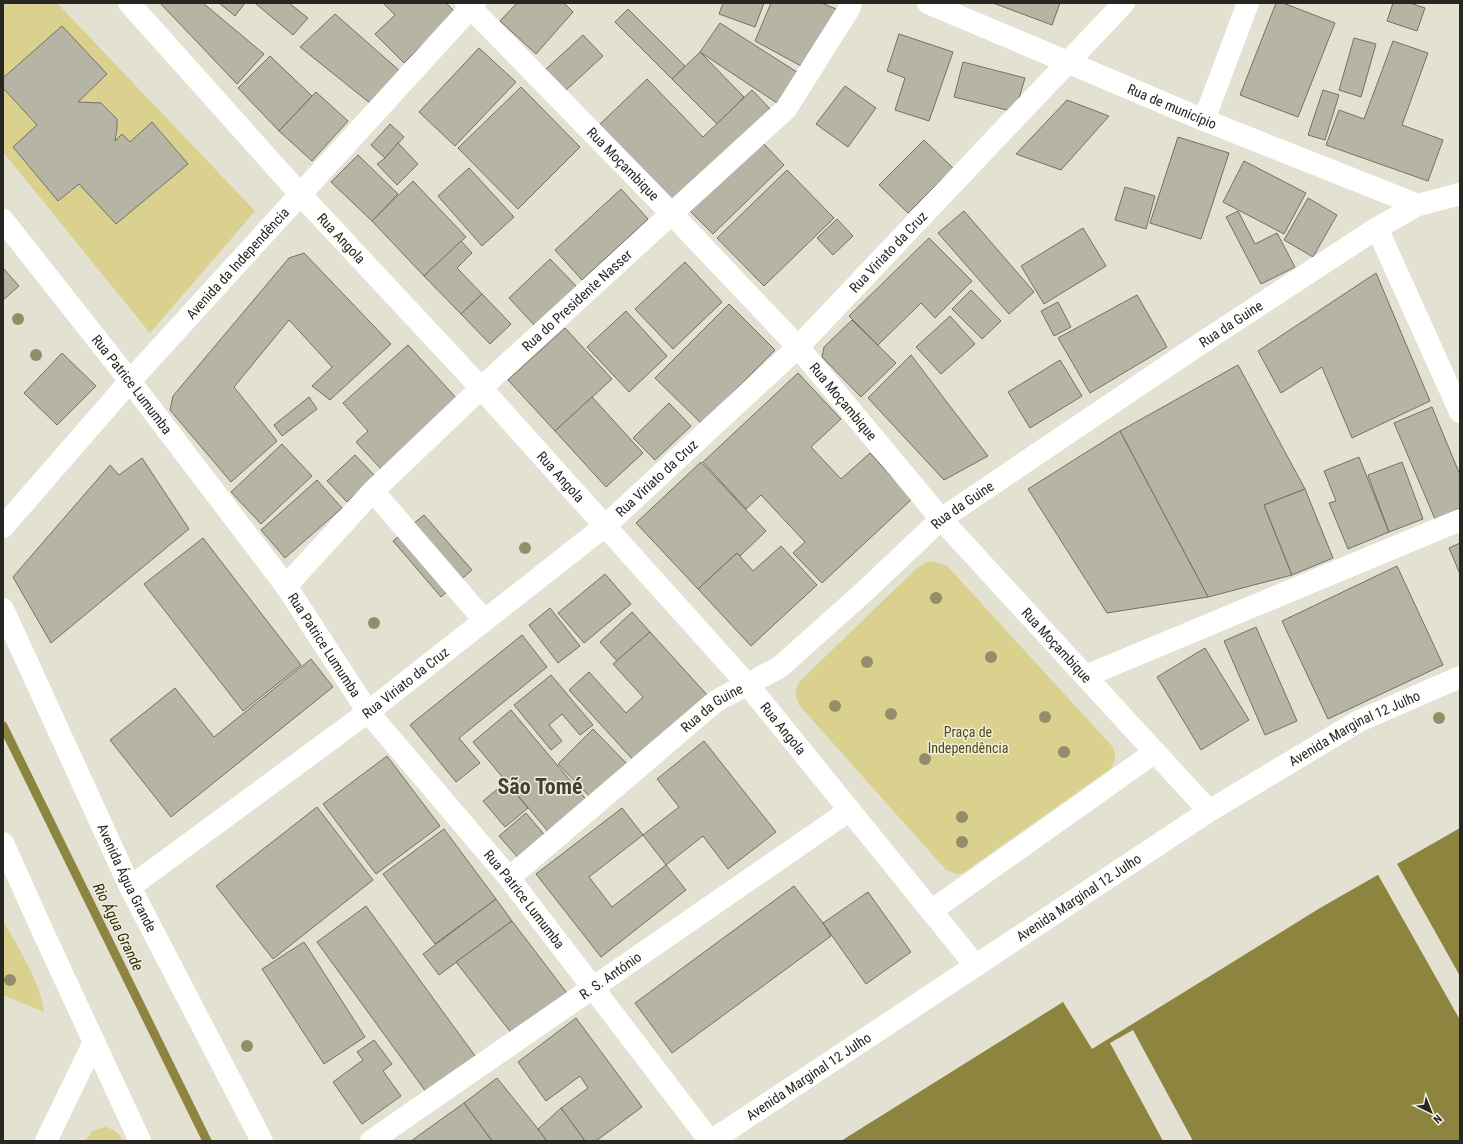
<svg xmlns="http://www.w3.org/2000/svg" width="1463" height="1144" viewBox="0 0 1463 1144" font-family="'Roboto Condensed',sans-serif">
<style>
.green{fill:#dad18e}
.water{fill:#8d8440}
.pier{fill:#e3e1d1}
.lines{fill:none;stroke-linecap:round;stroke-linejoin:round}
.stream{stroke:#8d8440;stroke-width:9}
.building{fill:#b6b4a4;stroke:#737163}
.minor{stroke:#fff;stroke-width:22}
.major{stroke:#fff;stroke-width:22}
.tree{fill:#938e69}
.labels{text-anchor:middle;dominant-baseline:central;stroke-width:3;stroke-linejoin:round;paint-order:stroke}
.street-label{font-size:14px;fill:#272721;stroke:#f0eede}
.park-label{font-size:14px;fill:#514a14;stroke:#f0eede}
.water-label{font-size:15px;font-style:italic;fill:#2e2a0a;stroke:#f0eede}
.town-label{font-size:22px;font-weight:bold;fill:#413f32;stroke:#f0eede}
</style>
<rect width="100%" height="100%" fill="#e3e1d1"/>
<g class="green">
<path d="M3,3h54l198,208 -105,122 -147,-181z"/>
<path d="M930,561l13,3 6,4 162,177c6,8 5,16 -1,24l-147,104 -6,1 -11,-4 -147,-165c-4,-9 -5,-15 1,-24l118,-114 7,-4z"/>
<path d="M3,920c15,29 37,59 41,92l-41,-17z"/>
<path d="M105,1127c9,2 14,6 18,14h-38l7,-10z"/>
</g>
<path class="water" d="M1460,828v313h-619l222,-139 29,47 228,-141z"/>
<g class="pier">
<path d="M1396,862l64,114v44l-83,-147z"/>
<path d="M1133,1030l60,111h-30l-53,-98z"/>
</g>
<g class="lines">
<path class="stream" d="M3,726l204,415"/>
</g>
<g class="building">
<path d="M160,3h43l61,51 -27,30z"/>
<path d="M219,3h26l-10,13z"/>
<path d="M255,3h34l19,15 -15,17z"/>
<path d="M383,3h63l9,9 -51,51 -29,-29 20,-19z"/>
<path d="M517,3h47l9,9 -37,42 -36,-33z"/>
<path d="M723,3h41l-9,24 -36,-13z"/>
<path d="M771,3h50l18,7 -38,56 -46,-25z"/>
<path d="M993,3h67l-8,22z"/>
<path d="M1276,3h7l52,20 -37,94 -58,-22z"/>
<path d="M1393,3h17l15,5 -8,23 -30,-10z"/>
<path d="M628,9l57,57 -13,13 -57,-57z"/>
<path d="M335,14l66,58 -30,32 -71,-57z"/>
<path d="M720,23l80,51 -20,31 -80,-53z"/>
<path d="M62,26l45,48 -29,28 23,1 16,16v9l-2,13 7,-7 8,8 22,-20 36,42 -72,60 -37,-40 -21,17 -45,-54 24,-22 -34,-37v-10z"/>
<path d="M899,34l54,18 -24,69 -34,-11 10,-32 -18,-7z"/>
<path d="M583,35l20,21 -39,36 -19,-22z"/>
<path d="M1354,38l22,6 -15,53 -22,-7z"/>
<path d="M1393,41l35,12 -26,72 41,15 -15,41 -102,-36 13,-35 25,9z"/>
<path d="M479,48l37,34 -61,64 -36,-34z"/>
<path d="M700,52l44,45 -27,27 -45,-45z"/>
<path d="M270,56l42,40 -33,35 -41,-43z"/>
<path d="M963,62l62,16 -10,34 -61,-15z"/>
<path d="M647,79l56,58 49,-47 19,20 -99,95 -75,-78z"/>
<path d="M845,86l31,22 -28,39 -32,-23z"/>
<path d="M521,87l59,60 -62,62 -60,-61z"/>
<path d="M1323,90l16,5 -14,45 -17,-5z"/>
<path d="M316,92l32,29 -36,40 -33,-30z"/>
<path d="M1067,100l42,16 -48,54 -45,-16z"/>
<path d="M390,124l14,13 -19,21 -14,-13z"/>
<path d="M1178,137l51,16 -28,86 -51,-16z"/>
<path d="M924,140l29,28 -45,45 -29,-28z"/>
<path d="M762,142l22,23 -71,69 -23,-23z"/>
<path d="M398,143l20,21 -21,21 -20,-21 8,-6z"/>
<path d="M358,155l40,39 -26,27 -41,-39z"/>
<path d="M1244,161l62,32 -22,41 -61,-32z"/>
<path d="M469,168l45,49 -32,29 -44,-50z"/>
<path d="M787,170l47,48 -70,68 -47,-48z"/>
<path d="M413,181l53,56 -42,39 -52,-55z"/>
<path d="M1125,187l30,9 -9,33 -31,-9z"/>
<path d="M621,189l27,30 -66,61 -27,-30z"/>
<path d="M1308,198l29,17 -24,42 -29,-17z"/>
<path d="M964,211l70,81 -25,22 -71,-81z"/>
<path d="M1238,211l17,33 22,-11 18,34 -34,17 -35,-67z"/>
<path d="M837,219l16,17 -20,19 -16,-17z"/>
<path d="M1083,228l23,38 -62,38 -23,-38z"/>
<path d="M929,238l43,43 -37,37 -14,-15 -43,42 -29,-29z"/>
<path d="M461,241l11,12 -15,15 25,26 -21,20 -37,-38z"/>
<path d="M304,253l87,91 -61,56 -18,-14 20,-19 -43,-47 -55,67 43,54 -46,41 -61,-72 3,-14 116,-138z"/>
<path d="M550,259l27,28 -41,40 -27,-29z"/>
<path d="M685,262l37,40 -49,47 -38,-40z"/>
<path d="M3,268l16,18 -16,14z"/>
<path d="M1376,273l54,128 -78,37 -30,-71 -41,26 -23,-42z"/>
<path d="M971,290l30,31 -19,18 -30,-30z"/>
<path d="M482,294l29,30 -21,20 -29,-30z"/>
<path d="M1137,295l30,52 -77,46 -32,-55z"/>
<path d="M1058,302l13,25 -17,9 -13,-25z"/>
<path d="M729,304l46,46 -73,74 -47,-46z"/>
<path d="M626,311l41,45 -38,36 -42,-45z"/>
<path d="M950,316l25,28 -34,30 -25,-27z"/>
<path d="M852,320l44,43 -35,34 -39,-40 2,-10z"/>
<path d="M565,328l47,51 -57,52 -47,-51z"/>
<path d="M408,345l50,55 -77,69 -25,-27 12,-11 -25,-28z"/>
<path d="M62,353l34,33 -39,39 -33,-32z"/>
<path d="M911,355l77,101 -44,24 -76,-82z"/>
<path d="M1060,360l22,36 -52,32 -22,-36z"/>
<path d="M1238,365l67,124 -41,16 28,70 -84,22 -88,-166z"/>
<path d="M798,373l43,46 -30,28 30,32 29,-26 42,46 -90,84 -29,-30 12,-11 -44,-47 -15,14 -43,-47z"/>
<path d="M309,397l8,12 -35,27 -8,-11z"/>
<path d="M592,397l51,56 -37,34 -51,-56z"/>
<path d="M669,403l22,23 -36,34 -22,-22z"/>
<path d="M1432,407l28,68v33l-25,11 -41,-96z"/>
<path d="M1120,431l88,166 -101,16 -79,-124z"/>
<path d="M282,444l30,32 -51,48 -30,-32z"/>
<path d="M355,455l20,21 -28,26 -20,-21z"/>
<path d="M1359,457l30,75 -41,17 -19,-46 7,-2 -12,-30z"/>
<path d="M142,458l47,71 -138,114 -38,-66 97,-112 9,10z"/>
<path d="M701,462l65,69 -26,25 -3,-3 -39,36 -62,-66z"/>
<path d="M1402,462l21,57 -34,13 -21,-57z"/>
<path d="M317,480l25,28 -57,50 -24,-28z"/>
<path d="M1305,489l28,69 -41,17 -28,-70z"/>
<path d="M424,515l48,55 -31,27 -48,-56z"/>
<path d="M203,538l98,127 -58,46 -99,-127z"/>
<path d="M1460,543v31l-11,-26z"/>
<path d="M781,546l36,39 -66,61 -53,-57 39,-36 16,18z"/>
<path d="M1397,566l46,99 -115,54 -46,-98z"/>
<path d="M605,574l26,30 -47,39 -26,-30z"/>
<path d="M550,608l30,38 -22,17 -29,-38z"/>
<path d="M632,612l18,20 -33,29 -17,-19z"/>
<path d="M1256,627l41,94 -32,14 -41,-94z"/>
<path d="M650,632l59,65 -73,66 -67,-73 20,-18 37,41 17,-16 -30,-33z"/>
<path d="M522,635l25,32 -88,71 21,25 -24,19 -46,-57z"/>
<path d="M1205,648l44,72 -48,30 -44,-73z"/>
<path d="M311,659l22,28 -162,130 -61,-77 65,-52 39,49z"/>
<path d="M551,675l42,50 -13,10 -18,-21 -13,11 13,16 -11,9 -37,-45z"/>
<path d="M511,710l78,93 -38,32 -78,-93z"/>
<path d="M593,729l38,39 -36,34 -37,-38z"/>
<path d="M704,741l72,91 -48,37 -25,-33 -37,29 -23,-30 36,-28 -22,-28z"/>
<path d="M387,756l53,70 -64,48 -53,-70z"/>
<path d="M506,782l22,26 -23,19 -22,-26z"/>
<path d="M317,807l56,73 -100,79 -57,-73z"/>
<path d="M622,808l21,27 -54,42 23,30 54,-42 20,25 -85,67 -65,-83z"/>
<path d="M526,813l22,26 -27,22 -22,-25z"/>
<path d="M444,829l52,70 -61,45 -52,-70z"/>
<path d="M794,886l29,37 8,13 -159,117 -37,-50z"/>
<path d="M868,892l43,60 -45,32 -43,-61z"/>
<path d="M496,899l16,22 -73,54 -16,-21z"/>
<path d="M366,906l112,154 -49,36 -112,-154z"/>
<path d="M512,921l58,76 -54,42 -60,-77z"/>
<path d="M304,942l61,95 -41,27 -62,-95z"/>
<path d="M576,1018l66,89 -46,34h-11l-24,-33 27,-20 -8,-12 -34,25 -28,-39z"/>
<path d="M374,1040l18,24 -9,7 18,25 -39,28 -29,-42 30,-22 -6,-8z"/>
<path d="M497,1078l41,51 9,12h-55l-28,-38z"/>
<path d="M464,1103l28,38h-81z"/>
<path d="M561,1108l24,33h-38l-9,-12z"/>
</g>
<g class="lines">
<g class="minor">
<path id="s1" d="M129,3l171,191 181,194 267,297 228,281"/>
<path id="s2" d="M466,3l205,210 127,134 143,172 268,292"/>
<path d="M1204,120l44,-117"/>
<path id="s3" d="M3,220l127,161 156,205 82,126 141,166 201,263"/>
<path d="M1377,228l83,184"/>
<path d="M373,491l111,129"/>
<path id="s4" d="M3,527l127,-146 345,-378"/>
<path id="s5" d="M286,586l87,-95 108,-103 305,-279 63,-100 2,-6"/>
<path id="s6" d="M3,609l127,278 132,254"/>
<path d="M1086,676l374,-156"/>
<path d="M3,843l40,89 97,209"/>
<path id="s7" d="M509,878l207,-177 64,-34 86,-77 75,-71 259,-175 177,-116 41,-23"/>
<path id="s8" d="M130,887l238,-175 237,-186 193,-179 326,-344"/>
<path d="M931,911l224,-159"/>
<path d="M46,1141l48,-99"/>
<path id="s9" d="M371,1141l479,-331"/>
</g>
<g class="major">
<path id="s10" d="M928,3l276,117 214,85 42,-11"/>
<path id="s11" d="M711,1141l498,-330 150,-90 101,-44"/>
</g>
</g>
<g class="tree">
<circle cx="18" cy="319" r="6"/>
<circle cx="36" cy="355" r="6"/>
<circle cx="525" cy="548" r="6"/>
<circle cx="936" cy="598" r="6"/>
<circle cx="374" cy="623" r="6"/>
<circle cx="991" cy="657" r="6"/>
<circle cx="867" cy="662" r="6"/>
<circle cx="835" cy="706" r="6"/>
<circle cx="891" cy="714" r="6"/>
<circle cx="1045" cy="717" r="6"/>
<circle cx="1439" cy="718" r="6"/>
<circle cx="1064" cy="752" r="6"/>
<circle cx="925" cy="759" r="6"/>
<circle cx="962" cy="817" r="6"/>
<circle cx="962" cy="842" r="6"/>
<circle cx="10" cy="980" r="6"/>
<circle cx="247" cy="1046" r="6"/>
</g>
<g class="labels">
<g class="street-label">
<text stroke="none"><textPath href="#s10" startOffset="265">Rua de município</textPath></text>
<text stroke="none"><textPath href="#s2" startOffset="225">Rua Moçambique</textPath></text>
<text stroke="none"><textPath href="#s1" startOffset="317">Rua Angola</textPath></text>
<text stroke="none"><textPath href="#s8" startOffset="991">Rua Viriato da Cruz</textPath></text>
<text stroke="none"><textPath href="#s4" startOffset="353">Avenida da Independência</textPath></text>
<text stroke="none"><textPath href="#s5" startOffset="408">Rua do Presidente Nasser</textPath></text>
<text stroke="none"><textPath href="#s7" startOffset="913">Rua da Guine</textPath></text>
<text stroke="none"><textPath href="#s3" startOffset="209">Rua Patrice Lumumba</textPath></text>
<text stroke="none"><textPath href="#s2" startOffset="549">Rua Moçambique</textPath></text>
<text stroke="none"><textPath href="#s1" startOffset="641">Rua Angola</textPath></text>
<text stroke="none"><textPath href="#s8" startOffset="667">Rua Viriato da Cruz</textPath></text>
<text stroke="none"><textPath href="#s7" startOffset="589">Rua da Guine</textPath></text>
<text stroke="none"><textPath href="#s3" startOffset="533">Rua Patrice Lumumba</textPath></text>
<text stroke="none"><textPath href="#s2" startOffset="873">Rua Moçambique</textPath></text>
<text stroke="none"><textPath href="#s8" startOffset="343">Rua Viriato da Cruz</textPath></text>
<text stroke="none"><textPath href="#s7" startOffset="265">Rua da Guine</textPath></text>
<text stroke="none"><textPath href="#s1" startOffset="977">Rua Angola</textPath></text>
<text stroke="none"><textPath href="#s11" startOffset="765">Avenida Marginal 12 Julho</textPath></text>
<text stroke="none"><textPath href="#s6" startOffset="296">Avenida Água Grande</textPath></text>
<text stroke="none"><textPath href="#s11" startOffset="441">Avenida Marginal 12 Julho</textPath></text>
<text stroke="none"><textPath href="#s3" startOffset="857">Rua Patrice Lumumba</textPath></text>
<text stroke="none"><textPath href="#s9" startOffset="291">R. S. António</textPath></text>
<text stroke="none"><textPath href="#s11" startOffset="117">Avenida Marginal 12 Julho</textPath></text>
</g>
<g class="park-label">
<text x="968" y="732">Praça de<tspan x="968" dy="16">Independência</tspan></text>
</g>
<g class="water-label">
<text transform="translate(118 927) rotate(64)">Rio Água Grande</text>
</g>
<g class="town-label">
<text x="540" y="786">São Tomé</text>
</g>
</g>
<rect width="1463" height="1144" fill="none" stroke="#272721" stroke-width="8"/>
<g transform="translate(1431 1112) rotate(137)" stroke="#f0eede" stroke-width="3" paint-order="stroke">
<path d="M0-3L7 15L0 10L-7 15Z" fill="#272721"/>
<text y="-6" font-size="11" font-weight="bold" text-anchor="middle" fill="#272721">N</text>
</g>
</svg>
